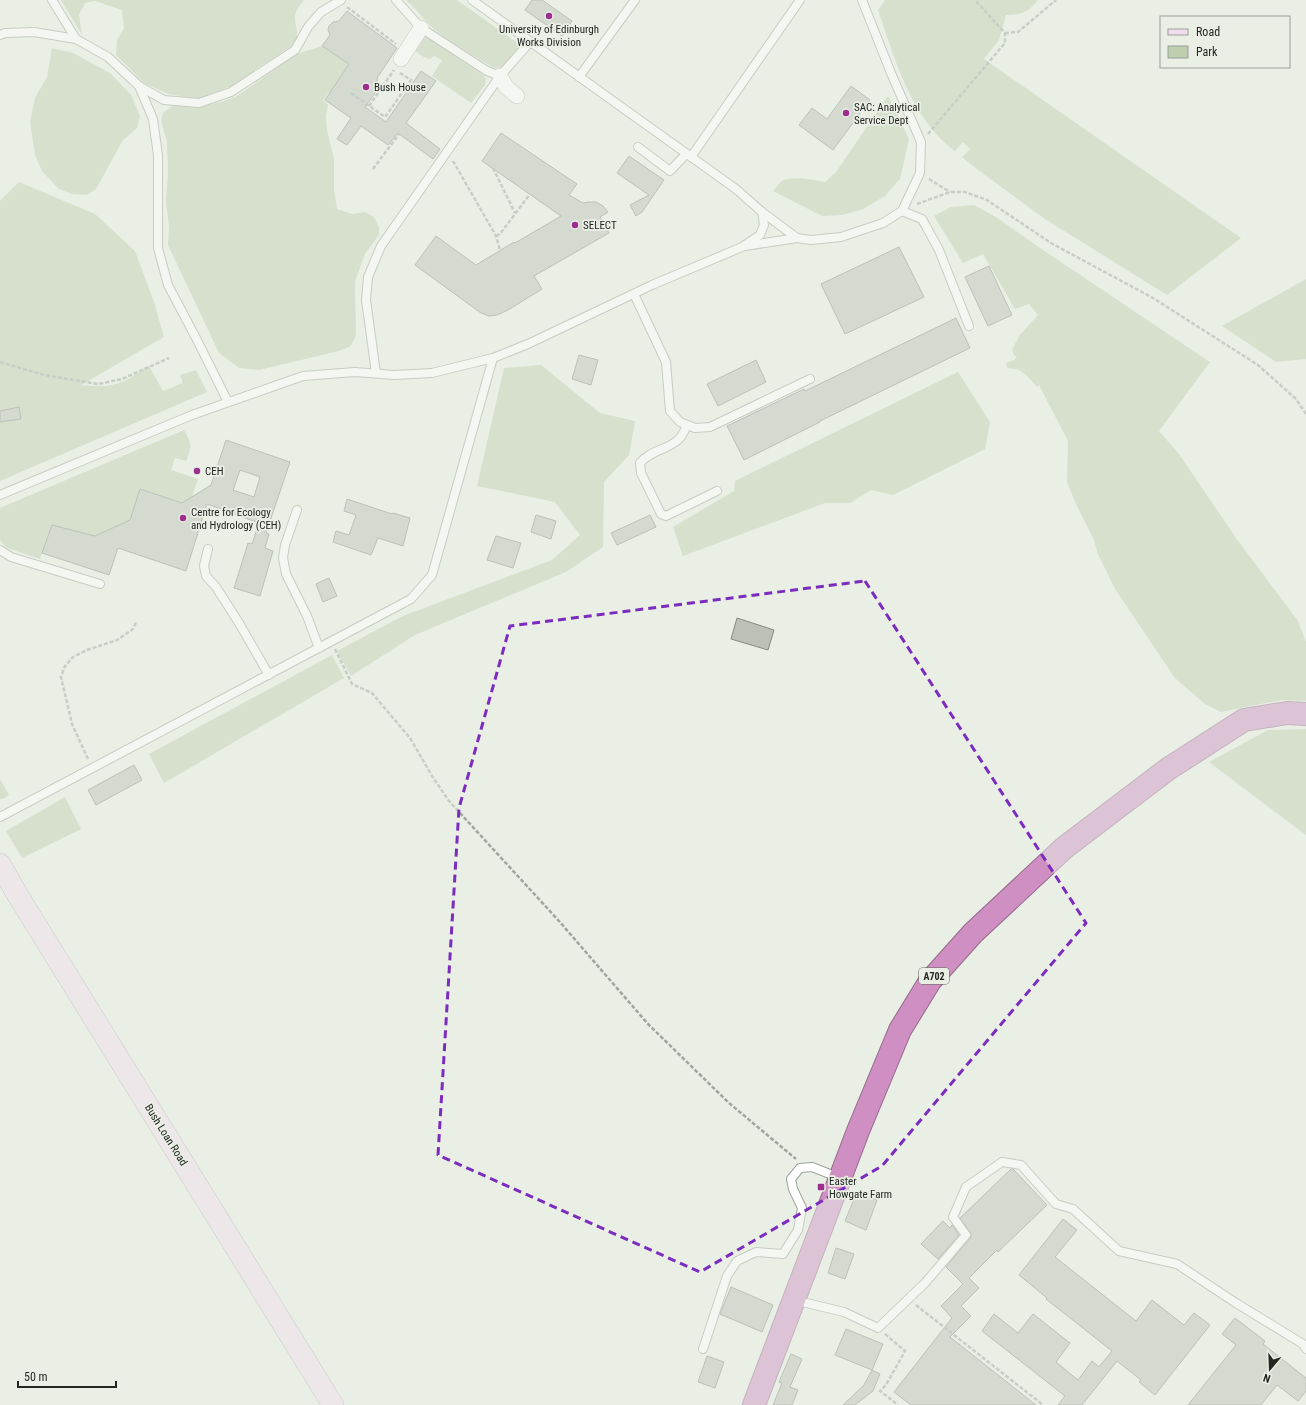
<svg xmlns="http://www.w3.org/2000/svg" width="1306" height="1405" viewBox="0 0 1306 1405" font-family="'Roboto Condensed',sans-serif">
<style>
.green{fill:#becfaf}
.building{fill:#bcc1b7;stroke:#858a81;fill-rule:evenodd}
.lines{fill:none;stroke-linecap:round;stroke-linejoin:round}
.lane-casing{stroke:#9fa49a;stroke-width:10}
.street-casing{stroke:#9fa49a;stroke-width:16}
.secondary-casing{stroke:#9fa49a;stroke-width:22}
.highway-casing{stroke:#936a8b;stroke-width:24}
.path{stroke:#a0a59d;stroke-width:2.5;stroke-dasharray:4 2;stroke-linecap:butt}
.lane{stroke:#fff;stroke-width:8}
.street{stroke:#fff;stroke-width:15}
.secondary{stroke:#f1dded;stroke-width:21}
.highway{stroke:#cf8fc3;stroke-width:22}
.marked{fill:none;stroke:#7b2cbf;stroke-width:3;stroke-dasharray:8 5;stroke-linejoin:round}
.poi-dot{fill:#9c2e8e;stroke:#e9efe5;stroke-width:1.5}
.labels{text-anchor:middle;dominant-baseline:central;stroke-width:3.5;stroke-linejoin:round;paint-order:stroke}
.shield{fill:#e9efe5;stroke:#5f625c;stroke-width:1}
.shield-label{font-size:10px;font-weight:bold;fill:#242622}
.poi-label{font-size:11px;fill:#242622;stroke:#e9efe5;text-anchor:start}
.street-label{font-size:11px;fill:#242622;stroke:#e9efe5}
</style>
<rect width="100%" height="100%" fill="#e9efe5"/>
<g class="green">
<path d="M61,0h243c-4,5 -9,11 -9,17 0,11 4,14 1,26l-65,43 -33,13 -30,-5 -24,-11 -28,-28 1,-15 7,-11 -2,-19 -27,-9 -10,2 -6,12 3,20z"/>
<path d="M406,0h51l66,47 -19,20 -10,1c-18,-11 -38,-22 -55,-35 -13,-9 -21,-23 -33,-33z"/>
<path d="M885,0h153c-9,12 -17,15 -32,15l-7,25 -15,19 257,179 -74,57 -122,-76 -67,-49 -16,-13 8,-8 -7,-7 -8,9c-44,-32 -60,-92 -77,-141z"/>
<path d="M422,37l8,1 53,37 3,4 -1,6 -14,18 -39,-27 10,-16 -8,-4 -4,3c-8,-2 -13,-6 -17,-12z"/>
<path d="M322,46l27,18 -19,28h-1l-6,8 5,5 -2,11 1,15 7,27v32l3,19 15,5 13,-2 9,5 5,10v8l-14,19 -10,27 1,54 -5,11 -12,5 -80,19 -20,-2 -20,-15 -51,-108 1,-19 -3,-23 2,-30 -1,-31 -6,-21 2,-8 9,-7 29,1 23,-6 13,-5 60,-42z"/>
<path d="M52,48l21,5 37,20 21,22 9,21 -3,12 -14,12 -27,49 -9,6 -15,-1 -13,-5 -17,-18 -7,-16 -5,-33 5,-24 12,-21z"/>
<path d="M888,96l21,43 -9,40 -15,17 -22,13 -21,6 -20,1 -49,-25c3,-3 6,-8 9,-10 10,-6 32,-1 43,1l11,-10z"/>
<path d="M19,182l76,32 40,37 19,51 10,35 -83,48c33,4 42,-2 68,-19l14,25 20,-8 -3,-8 16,-5 11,22 -207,89v-280z"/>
<path d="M974,205l22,12 44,31 170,114 -51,69 20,23 57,84 62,83 8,21v59l-25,-1 -60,12 -16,-8 -30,-26 -60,-89 -17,-35 -4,-14 -18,-36 -9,-22 1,-41 -29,-56 -2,2c-5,-6 -13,-16 -21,-18 -4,-1 -5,1 -9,-2l-1,-4 8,-3 3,-3 -3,-2 -2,-5 7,-14 19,-21 -9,-11 -14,5 -32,-55 -20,9 -29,-47 17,-9z"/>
<path d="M1306,279v80l-30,3 -54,-36z"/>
<path d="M541,365l59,48 35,8 -6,34 -25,27 -1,65 -37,25 -151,63 -64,41 -14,-25 66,-35 149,-56 28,-25 -25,-33 -78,-16 27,-118z"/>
<path d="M958,372l32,50 -5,27 -92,46 -22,-5 -21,13h-25l-142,53 -10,-29 61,-36 1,-10z"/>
<path d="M184,430c8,15 8,15 2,31l-11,-3 -4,12 27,9 -6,18 -10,6 -52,17 -35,16 -43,-11 -12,34 -33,-11 -7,-8v-32z"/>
<path d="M332,655l12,23 -180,105 -15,-29z"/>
<path d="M1306,729v106l-97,-73 59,-32z"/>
<path d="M0,779l9,16 -6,4h-3z"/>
<path d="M65,797l16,32 -59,29 -16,-27z"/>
</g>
<g class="building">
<path d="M532,0h10l30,21 -10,15 -37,-26z"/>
<path d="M347,11l50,37 -20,30 1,11 -13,18 21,15 35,-51 15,10 -30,42 34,26 -7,10 -35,-26 -10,12 -27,-19 -14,19 -10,-6 14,-21 -26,-18 24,-36 -27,-18 8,-11 -2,-5 1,-4 4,-4 6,-1z"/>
<path d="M851,86l19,14 -37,50 -34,-25 13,-17 15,11z"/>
<path d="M501,133l76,51 -8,11 14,8 5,-1h8l7,4 5,6 -8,5 9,16 -75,43 8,13 -34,21 -11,5 -8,1 -8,-3 -66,-48 21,-29 40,29 38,-23 1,1 46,-27 -79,-55z"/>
<path d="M629,156l35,24 -22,32 -6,4 -6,-11 19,-10 -32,-22z"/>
<path d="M899,247l25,50 -79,37 -24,-50z"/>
<path d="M989,266l23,49 -24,11 -23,-49z"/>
<path d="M956,318l14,30 -150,73v1l-76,38 -17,-34 77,-37 1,2z"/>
<path d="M579,355l19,5 -7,25 -19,-6z"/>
<path d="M756,360l10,22 -48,24 -11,-22z"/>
<path d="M19,407l2,12 -21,3v-11z"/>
<path d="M226,440l64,22 -24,71 3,1 -4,14 8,3 -13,45 -26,-8 14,-45 4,1 7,-21 -52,-19 -21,67 -68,-23 -9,27 -67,-22 10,-28 43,11 35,-16 10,-31 42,14 29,-18zM240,470l20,7 -6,20 -21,-7z"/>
<path d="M347,499l45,15 1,-1 17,5 -7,28 -25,-8 -7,17 -38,-13 3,-11 13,4 7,-20 -12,-4z"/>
<path d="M536,515l20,6 -5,18 -20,-7z"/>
<path d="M650,515l6,12 -39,18 -6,-12z"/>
<path d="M496,536l25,7 -8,25 -26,-8z"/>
<path d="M329,578l8,18 -14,6 -7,-18z"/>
<path d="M737,618l37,12 -6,20 -37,-11z"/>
<path d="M134,765l8,15 -46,25 -8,-15z"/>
<path d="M1011,1169h2l34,36 -49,47 -1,-2 -28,28 10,10 -18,18 10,10 -21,21 86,68h-125l-17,-13 58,-74 -11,-12 22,-22 -17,-17 25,-30 -1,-5 -10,-14z"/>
<path d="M857,1192l20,8 -11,30 -21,-9z"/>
<path d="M1063,1219l14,11 -22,27 81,64 16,-21 32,25 10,-12 16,12 -55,70 -16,-13 2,-2 -24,-19 -35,44h-24l7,-9 -83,-65 12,-17 24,19 15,-19 37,29 -14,19 22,18 14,-19 7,6 13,-16 -66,-52 1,-1 -28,-23z"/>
<path d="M943,1221l7,7 2,-3 7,10 -21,24 -17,-15z"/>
<path d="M836,1248l18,6 -9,25 -17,-6z"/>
<path d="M731,1287l42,18 -11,27 -42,-18z"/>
<path d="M1235,1318l30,23 -2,3 43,34v13l-8,10 -21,-16 -16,20h-73l48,-60 -14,-11z"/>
<path d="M846,1329l37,15 -11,26 -37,-15z"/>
<path d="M791,1354l11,5 -12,28 8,3 -6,15h-19l9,-22 -3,-1z"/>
<path d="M707,1356l17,6 -9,26 -17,-6z"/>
<path d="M872,1370l8,4 -7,17 -18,14h-12l21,-20z"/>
</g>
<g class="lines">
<defs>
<g id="lane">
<path d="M52,0l24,39"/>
<path d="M396,0l25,28 66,43 13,5"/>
<path d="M0,35l5,-2 29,-1 42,7 32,18 31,29 14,33 5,36v93l10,37 29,55 31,62"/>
<path d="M579,77l56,-77"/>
<path d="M139,86l25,14 35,3 32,-11 64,-42 13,-23 13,-15 20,-12"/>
<path d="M638,147l32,24 16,-17"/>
<path d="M691,157l109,-157"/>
<path d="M902,211l20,8 17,31 30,76"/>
<path d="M762,212l35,26 14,2 30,-3 42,-14 19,-12 18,-38 1,-31 -30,-69 -29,-73"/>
<path d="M745,246l52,-8"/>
<path d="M634,294l32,68 4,49 10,11 15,6 15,-1 100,-48"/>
<path d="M376,373l-10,-73 2,-23 13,-31 119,-170 30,-34"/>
<path d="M687,425c-2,5 -4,10 -8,14 -11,11 -29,11 -39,24l1,10 20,41 5,2 51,-25"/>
<path d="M0,495l192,-80 111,-39 52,-4 39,3 38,-2 61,-15 35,-14 124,-59 90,-38 18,-12 4,-10 -2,-13 -26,-23 -264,-189"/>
<path d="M297,510l-12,35 -2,13 3,16 21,42 12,32"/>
<path d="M208,549l-4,17 2,10 10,11 23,36 30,52"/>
<path d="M0,550l11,7 89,27"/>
<path d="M0,817l411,-218 21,-24 61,-217"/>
<path d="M794,1300l50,12 34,16 47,-45 41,-48 -13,-18 13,-30 36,-25 19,3 35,39 17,5 46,42 58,13 59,39 67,41 3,5"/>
<path d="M703,1349l24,-73 10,-15 19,-9 27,2 15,-24 4,-22 -9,-19 -2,-10 9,-11 12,-1 28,11"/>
</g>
<g id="street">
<path d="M401,59l20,-31"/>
<path d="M500,76l6,11 11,9"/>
</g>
<path id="secondary" d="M0,864l17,30 316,511"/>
<path id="highway" d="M754,1405l104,-274 42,-101 30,-49 43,-48 91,-85 104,-79 76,-49 43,-7 19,1"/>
</defs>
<use href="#lane" class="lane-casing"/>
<use href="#street" class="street-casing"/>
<use href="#secondary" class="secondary-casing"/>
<use href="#highway" class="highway-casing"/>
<g class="path">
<path d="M347,7l49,37"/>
<path d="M1005,33l13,-1 38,-32"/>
<path d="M351,93l34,24 26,-37 -11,-7"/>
<path d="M369,106l25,-36"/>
<path d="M928,134l77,-91v-10l-30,-33"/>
<path d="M453,161l43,75 4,14"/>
<path d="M493,168l22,45"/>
<path d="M373,169l26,-35"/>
<path d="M929,179l21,13"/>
<path d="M917,204l33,-12h15l22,8 64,43 102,55 105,67 38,34 10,15"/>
<path d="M496,236l4,-2 30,-40"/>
<path d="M0,362l44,13 54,9 24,-5 47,-21"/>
<path d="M335,649l17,35 20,9 38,45 22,38 17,25 110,120 89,103 81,79 67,56"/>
<path d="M88,759l-16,-35 -11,-47 4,-11 8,-9 14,-7 30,-10 15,-10 5,-9"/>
<path d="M916,1305l127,100"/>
<path d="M885,1334l20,17 -19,34 -6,6 18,14"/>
</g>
<use href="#lane" class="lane"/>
<use href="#street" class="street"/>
<use href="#secondary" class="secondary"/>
<use href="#highway" class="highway"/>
</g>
<path d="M0 0H1306V1405H0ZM865,581l221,342 -204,243 -182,106 -262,-117 21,-347 51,-182z" fill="#e9efe5" fill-opacity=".55" fill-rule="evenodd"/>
<path class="marked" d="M865,581l221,342 -204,243 -182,106 -262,-117 21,-347 51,-182z"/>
<g class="poi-dot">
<circle cx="549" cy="16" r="4"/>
<circle cx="366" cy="87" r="4"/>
<circle cx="846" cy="113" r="4"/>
<circle cx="575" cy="225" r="4"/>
<circle cx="197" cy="471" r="4"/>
<circle cx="183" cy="518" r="4"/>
<rect x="817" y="1183" width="8" height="8" rx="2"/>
</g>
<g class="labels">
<rect class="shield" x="919" y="968" width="30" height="16" rx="3"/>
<g class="shield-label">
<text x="934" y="976">A702</text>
</g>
<g class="poi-label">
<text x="549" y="29" text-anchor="middle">University of Edinburgh<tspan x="549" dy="13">Works Division</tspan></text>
<text x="374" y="87">Bush House</text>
<text x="854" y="107">SAC: Analytical<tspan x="854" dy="13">Service Dept</tspan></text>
<text x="583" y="225">SELECT</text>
<text x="205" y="471">CEH</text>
<text x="191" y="512">Centre for Ecology<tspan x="191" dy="13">and Hydrology (CEH)</tspan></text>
<text x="829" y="1181">Easter<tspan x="829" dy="13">Howgate Farm</tspan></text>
</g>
<g class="street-label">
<text transform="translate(166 1135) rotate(58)">Bush Loan Road</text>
</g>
</g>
<rect x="1160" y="16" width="130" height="52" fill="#e9efe5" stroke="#9a9f97"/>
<rect x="1168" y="29" width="20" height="6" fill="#f1dded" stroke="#9a9f97"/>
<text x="1196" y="36" font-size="12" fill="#242622">Road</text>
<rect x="1168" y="46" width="20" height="12" fill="#becfaf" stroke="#9a9f97"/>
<text x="1196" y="56" font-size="12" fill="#242622">Park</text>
<g transform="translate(1270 1369) rotate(199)" stroke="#e9efe5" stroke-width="3" paint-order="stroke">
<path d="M0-3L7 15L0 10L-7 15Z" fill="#242622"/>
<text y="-6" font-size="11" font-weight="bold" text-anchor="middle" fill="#242622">N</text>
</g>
<path d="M18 1381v6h98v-6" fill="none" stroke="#242622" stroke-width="2"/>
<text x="24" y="1381" font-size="12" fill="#242622" stroke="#e9efe5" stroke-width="3" paint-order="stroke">50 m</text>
</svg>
